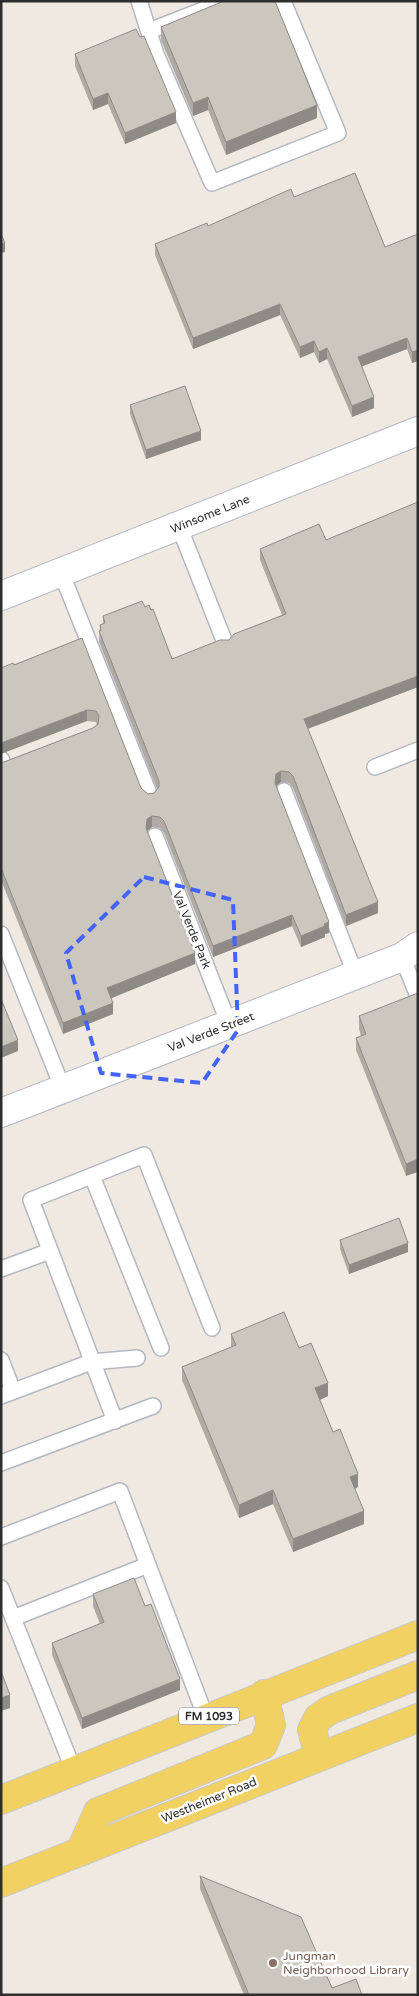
<svg xmlns="http://www.w3.org/2000/svg" width="419" height="1996" viewBox="0 0 419 1996" font-family="'Varela Round',sans-serif">
<style>
.lines{fill:none;stroke-linecap:round;stroke-linejoin:round}
.lane-casing{stroke:#b4b7c1;stroke-width:18}
.street-casing{stroke:#b4b7c1;stroke-width:30}
.secondary-casing{stroke:#b4b7c1;stroke-width:30}
.primary-casing{stroke:#c9c9c9;stroke-width:30}
.lane{stroke:#fff;stroke-width:15}
.street{stroke:#fff;stroke-width:28}
.secondary{stroke:#fff;stroke-width:28}
.primary{stroke:#f2d163;stroke-width:28}
.wall{fill:#afaba4}
.shaded-wall{fill:#8e8b86}
.building{fill:#cbc7bf;stroke:#8e8b86}
.marked{fill:none;stroke:#4264fb;stroke-width:4;stroke-dasharray:10 6;stroke-linejoin:round}
.education-dot{fill:#8d6e63;stroke:#fff;stroke-width:2}
.labels{text-anchor:middle;dominant-baseline:central;stroke-width:5;stroke-linejoin:round;paint-order:stroke}
.shield{fill:#fff;stroke:#6d6d6d;stroke-width:1}
.shield-label{font-size:11px;font-weight:bold;fill:#2e2e2e}
.street-label{font-size:12px;fill:#2e2e2e;stroke:#fff}
.education-label{font-size:12px;fill:#785e54;stroke:#fff;text-anchor:start}
</style>
<rect width="100%" height="100%" fill="#efe9e1"/>
<g class="lines">
<defs>
<g id="lane">
<path d="M139,1l17,53 56,129 126,-50 -55,-132"/>
<path d="M149,31l77,-30"/>
<path d="M179,526l46,117"/>
<path d="M61,572l89,224"/>
<path d="M1,759l2,4"/>
<path d="M375,767l43,-17"/>
<path d="M284,791l72,185"/>
<path d="M155,836l74,188"/>
<path d="M1,934l62,155"/>
<path d="M402,957l16,39"/>
<path d="M92,1176l69,172"/>
<path d="M1,1269l49,-18"/>
<path d="M1,1360l12,31"/>
<path d="M1,1396l90,-34 46,-4"/>
<path d="M115,1421l-84,-221 113,-45 68,173"/>
<path d="M1,1463l152,-57"/>
<path d="M1,1537l119,-46 86,227"/>
<path d="M1,1588l73,183"/>
<path d="M13,1618l135,-53"/>
</g>
<path id="street" d="M1,1113l401,-156 16,-11"/>
<path id="secondary" d="M1,596l417,-165"/>
<g id="primary">
<path d="M319,1756l-7,-26 6,-12 12,-8 88,-35"/>
<path d="M1,1800l417,-165"/>
<path d="M80,1852l18,-40 165,-67 8,-20 -7,-31"/>
<path d="M1,1883l417,-165"/>
</g>
</defs>
<use href="#lane" class="lane-casing"/>
<use href="#street" class="street-casing"/>
<use href="#secondary" class="secondary-casing"/>
<use href="#primary" class="primary-casing"/>
<use href="#lane" class="lane"/>
<use href="#street" class="street"/>
<use href="#secondary" class="secondary"/>
<use href="#primary" class="primary"/>
</g>
<g class="wall">
<path d="M161,27l156,91 -91,37 -18,-45 -15,6 -32,-76z"/>
<path d="M75,54l101,69 -51,21 -17,-40 -15,6 -18,-44z"/>
<path d="M294,197l91,50 33,-13v127l-6,2 -5,-14 -45,17 12,42 -22,9 -25,-58 -8,4 -5,-11 -14,6 -20,-43 -87,34 -38,-94v-11z"/>
<path d="M130,405l71,35 -55,19 -16,-45z"/>
<path d="M418,502v185l-110,42 70,184 -32,13 -53,-138 -4,-5 -8,-1 -5,4 53,147 -4,1v3l-24,10 -9,-21 -79,31 -49,-124 -4,-5 -8,-1 -5,4 48,133 -84,34 2,16 -50,20 -62,-154v-118h3l89,-34 4,-3 -1,-3 -9,-1 -73,-56 68,-27 59,150 7,6 6,-1 3,-4 -58,-147 1,-17 3,-1v-8l69,43 57,-19 53,-25 -22,-55v-11l66,-9z"/>
<path d="M418,993l-12,183 -50,-126v-12l5,-2 -2,-7v-13z"/>
<path d="M340,1240l68,12 -59,22 -9,-25z"/>
<path d="M231,1334l68,14 29,48 -8,4 13,32 25,55 -3,2 9,35 -71,28 -20,-48 -34,14 -57,-138v-13l49,-20z"/>
<path d="M93,1594l52,12 35,84 -98,39 -30,-74v-12l48,-19 -7,-18z"/>
<path d="M200,1876l132,112 30,7h-118l-44,-106z"/>
</g>
<g class="shaded-wall">
<path d="M108,93v11l-15,6v-11z"/>
<path d="M208,97v13l-15,6v-13z"/>
<path d="M317,105v13l-91,37v-13z"/>
<path d="M176,112v11l-51,21v-11z"/>
<path d="M5,243v9l-4,1v-9z"/>
<path d="M280,304v11l-87,34v-11z"/>
<path d="M407,338v11l-49,19v-11z"/>
<path d="M314,341v11l-14,6v-11z"/>
<path d="M327,348v11l-8,4v-11z"/>
<path d="M418,350v11l-6,2v-11z"/>
<path d="M374,397v11l-22,9v-11z"/>
<path d="M201,431v9l-55,19v-9z"/>
<path d="M418,676v11l-114,43v-11z"/>
<path d="M87,710v11l-86,33v-11z"/>
<path d="M281,771v11l-5,4 -1,-3 1,-9z"/>
<path d="M152,816v11l-5,4 -1,-3 1,-9z"/>
<path d="M378,902v11l-32,13v-11z"/>
<path d="M292,915v11l-79,31v-11z"/>
<path d="M329,922v11l-4,1v3l-24,10v-11z"/>
<path d="M195,953v11l-88,36v-12z"/>
<path d="M113,1003v11l-50,20v-11z"/>
<path d="M18,1040v11l-17,7v-11z"/>
<path d="M418,1159v13l-12,4v-12z"/>
<path d="M408,1243v9l-59,22v-9z"/>
<path d="M328,1383v13l-13,6v-14z"/>
<path d="M358,1474v13l-8,4v-14z"/>
<path d="M273,1490v14l-34,14v-13z"/>
<path d="M364,1511v13l-71,28v-13z"/>
<path d="M180,1679v11l-98,39v-11z"/>
<path d="M10,1695v13l-9,3v-13z"/>
</g>
<g class="building">
<path d="M224,1h51l42,104 -91,37 -18,-45 -15,6 -32,-76z"/>
<path d="M136,29l4,8 4,-1 32,76 -51,21 -17,-40 -15,6 -18,-45z"/>
<path d="M355,173l30,74 33,-13v116l-6,2 -5,-14 -49,19 16,40 -22,9 -25,-58 -8,4 -5,-11 -14,6 -20,-43 -87,34 -38,-94 52,-21 1,3 83,-37 3,8z"/>
<path d="M1,234l4,9 -4,1z"/>
<path d="M185,386l16,45 -55,19 -16,-45z"/>
<path d="M418,502v174l-114,43 74,183 -32,13 -53,-139 -4,-4 -8,-1 -5,3 -1,9 54,139 -5,2 1,2 -24,10 -9,-21 -79,31 -49,-125 -4,-4 -8,-1 -5,3 -1,9 49,125 -88,35 6,15 -50,20 -62,-155v-106h3l89,-34 5,-4 1,-8 -3,-5 -9,-1 -86,33v-75l12,-5 1,2 68,-27 59,150 7,6 6,-1 5,-6v-6l-60,-150 2,-1 -1,-5 5,-2 -2,-7 39,-15 3,6 4,-2 2,5 2,-1 19,50 48,-19h9l5,-6 52,-20 -26,-65 59,-25 7,16z"/>
<path d="M418,993v166l-12,5 -50,-126 10,-4 -7,-18z"/>
<path d="M1,999l17,41 -17,7z"/>
<path d="M399,1218l9,25 -59,22 -9,-25z"/>
<path d="M284,1312l15,36 12,-5 17,40 -13,5 18,44 7,-3 18,45 -8,3 14,34 -71,28 -20,-49 -34,15 -57,-138 54,-22 -5,-11z"/>
<path d="M134,1578l11,28 6,-2 29,75 -98,39 -30,-75 52,-21 -11,-28z"/>
<path d="M1,1671l9,24 -9,3z"/>
<path d="M200,1876l101,41 31,71 24,-9 6,16h-113z"/>
</g>
<path class="marked" d="M144,877l89,23 5,130 -36,53 -101,-10 -35,-120z"/>
<circle class="education-dot" cx="273" cy="1963" r="5"/>
<g class="labels">
<rect class="shield" x="179" y="1707.5" width="60" height="17" rx="4"/>
<g class="shield-label">
<text x="209" y="1716">FM 1093</text>
</g>
<g class="street-label">
<text transform="translate(210 514) rotate(-22)">Winsome Lane</text>
<text transform="translate(192 930) rotate(68)">Val Verde Park</text>
<text transform="translate(211 1032) rotate(-21)">Val Verde Street</text>
<text transform="translate(209 1800) rotate(-22)">Westheimer Road</text>
</g>
<g class="education-label">
<text x="283" y="1956">Jungman<tspan x="283" dy="14">Neighborhood Library</tspan></text>
</g>
</g>
<rect width="419" height="1996" fill="none" stroke="#2e2e2e" stroke-width="5"/>
</svg>
